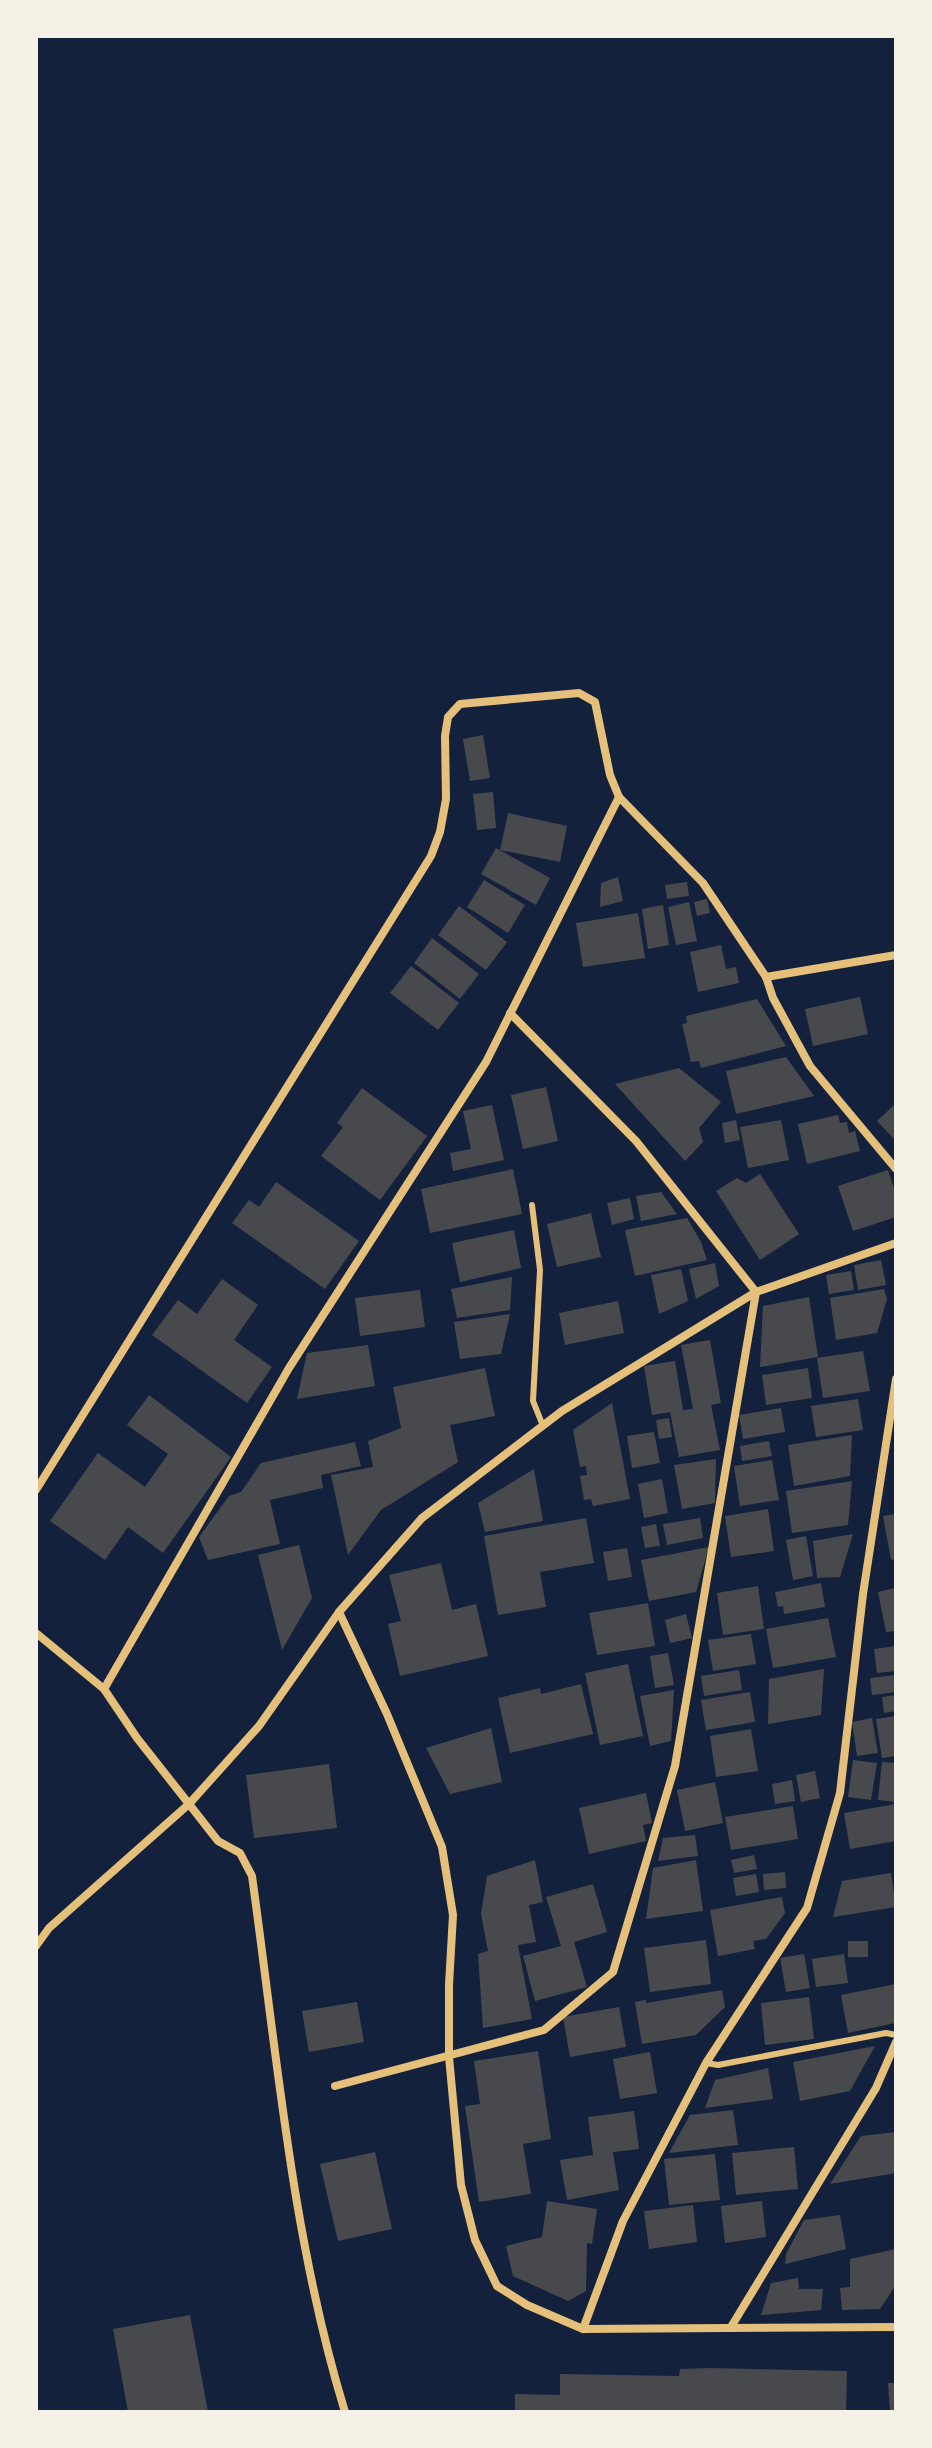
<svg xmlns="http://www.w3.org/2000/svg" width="932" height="2448" viewBox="0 0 932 2448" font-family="'Public Sans',sans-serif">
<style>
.building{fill:#48494c}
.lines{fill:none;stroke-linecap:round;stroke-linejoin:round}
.service{stroke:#e5c07b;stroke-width:6}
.minor{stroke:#e5c07b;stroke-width:8}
</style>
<rect width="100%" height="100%" fill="#14213d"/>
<g class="building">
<path d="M483,735l7,43 -20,3 -7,-42z"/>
<path d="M493,792l3,36 -19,2 -4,-36z"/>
<path d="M508,813l59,13 -7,36 -60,-12z"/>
<path d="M496,848l54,30 -14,27 -55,-31z"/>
<path d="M618,877l5,24 -23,6 1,-24z"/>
<path d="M484,880l41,25 -17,28 -41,-26z"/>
<path d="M687,882l2,14 -22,3 -2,-14z"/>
<path d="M707,899l3,14 -13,3 -3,-14z"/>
<path d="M689,902l8,39 -21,4 -8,-38z"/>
<path d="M663,905l6,40 -21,4 -6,-40z"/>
<path d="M459,906l48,36 -21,28 -48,-35z"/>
<path d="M638,913l7,45 -62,9 -7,-44z"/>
<path d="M432,938l47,36 -19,25 -46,-36z"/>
<path d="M721,945l5,24 10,-2 3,16 -41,9 -8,-40z"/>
<path d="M411,966l48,37 -21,27 -48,-37z"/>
<path d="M860,997l8,37 -55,12 -8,-37z"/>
<path d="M757,999l29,47 -85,22 -2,-7 -8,1 -9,-38 5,-1 -1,-7z"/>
<path d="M786,1057l28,39 -78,18 -10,-43z"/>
<path d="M679,1068l42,34 -22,26 4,14 -18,19 -70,-77z"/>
<path d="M546,1087l12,54 -35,8 -12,-54z"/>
<path d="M362,1088l65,48 -47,64 -59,-44 22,-29 -6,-4z"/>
<path d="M492,1105l12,55 -51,11 -3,-18 21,-4 -8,-38z"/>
<path d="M893,1106l3,3v32l-19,-20z"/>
<path d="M838,1115l2,8 7,-1 2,11 6,-2 5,20 -53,13 -9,-40z"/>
<path d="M736,1120l4,20 -15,3 -3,-20z"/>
<path d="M781,1120l8,40 -41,8 -8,-41z"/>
<path d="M513,1169l9,45 -92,19 -9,-44z"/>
<path d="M888,1170l8,24v23l-43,14 -15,-45z"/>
<path d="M760,1174l39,60 -39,26 -44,-69 21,-13 9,5z"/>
<path d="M276,1182l83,59 -34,48 -93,-66 17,-23 10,7z"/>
<path d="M661,1192l16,22 -36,7 -5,-25z"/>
<path d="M630,1198l4,21 -22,6 -5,-22z"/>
<path d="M591,1213l10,44 -44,10 -10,-43z"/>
<path d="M687,1218l14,24 6,18 -72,16 -10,-46z"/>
<path d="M514,1230l7,38 -61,14 -8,-39z"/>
<path d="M881,1260l5,25 -28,5 -4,-25z"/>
<path d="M715,1263l4,23 -23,13 -7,-30z"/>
<path d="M681,1269l7,32 -29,13 -8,-39z"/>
<path d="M851,1271l3,19 -25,4 -3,-19z"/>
<path d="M512,1277l-2,33 -53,8 -6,-29z"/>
<path d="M222,1279l36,26 -24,35 38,27 -25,36 -95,-68 26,-35 19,14z"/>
<path d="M884,1289l3,10 -10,34 -41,7 -6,-42z"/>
<path d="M420,1290l5,37 -65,9 -5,-38z"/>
<path d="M809,1297l9,60 -58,10 3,-61z"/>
<path d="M618,1301l6,32 -59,12 -6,-32z"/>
<path d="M510,1314l-9,40 -41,5 -6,-37z"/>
<path d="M710,1340l11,63 -10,2 9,45 -41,7 -9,-45 -18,3 -8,-49 31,-5 8,49 10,-1 -12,-64z"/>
<path d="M368,1345l7,41 -78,13 10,-46z"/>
<path d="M863,1351l7,40 -47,7 -6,-40z"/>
<path d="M485,1368l10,48 -45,9 8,37 -77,48 -33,45 -17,-80 42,-8 -5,-26 33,-13 -8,-41z"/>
<path d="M808,1368l4,30 -46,7 -4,-30z"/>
<path d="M149,1395l82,62 -68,96 -35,-26 -23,33 -55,-39 48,-68 47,34 23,-33 -41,-29z"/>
<path d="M858,1399l5,31 -47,7 -5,-31z"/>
<path d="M612,1403l18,96 -37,7 -2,-7 -7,1 -4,-24 7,-1 -1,-9 -6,1 -7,-37z"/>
<path d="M781,1408l4,24 -42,7 -4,-24z"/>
<path d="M669,1418l3,19 -13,2 -3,-19z"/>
<path d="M654,1432l6,31 -28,5 -5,-32z"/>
<path d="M852,1435l-2,41 -56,10 -6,-41z"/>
<path d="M769,1441l3,15 -30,5 -2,-15z"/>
<path d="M355,1442l6,24 -40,9 2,13 -53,12 10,44 -72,16 -9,-23 30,-41 12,-4 20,-29z"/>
<path d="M716,1459l-1,44 -33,6 -8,-44z"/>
<path d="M772,1460l7,40 -39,6 -6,-40z"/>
<path d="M534,1469l9,52 -58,11 -7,-29z"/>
<path d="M662,1479l6,34 -24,5 -6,-34z"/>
<path d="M852,1481l-4,44 -56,8 -6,-42z"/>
<path d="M768,1509l6,42 -43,6 -6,-41z"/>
<path d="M896,1514v45l-5,1 -8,-44z"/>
<path d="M586,1518l8,45 -54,9 6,35 -48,8 -14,-79z"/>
<path d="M700,1518l3,20 -36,7 -4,-21z"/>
<path d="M656,1524l4,22 -15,2 -4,-21z"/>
<path d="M853,1534l-13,43 -23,1 -4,-37z"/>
<path d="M806,1536l7,40 -20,4 -7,-40z"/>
<path d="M299,1545l13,53 -30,52 -24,-95z"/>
<path d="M709,1547l-13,45 -47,9 -8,-41z"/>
<path d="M627,1548l5,29 -24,4 -5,-29z"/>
<path d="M441,1563l11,47 24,-6 12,52 -88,20 -12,-52 13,-3 -12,-46z"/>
<path d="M821,1583l4,24 -41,7 -1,-8 -5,1 -3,-15z"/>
<path d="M758,1586l6,43 -41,6 -6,-42z"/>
<path d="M896,1588v43l-10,1 -8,-40z"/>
<path d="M648,1603l7,43 -58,9 -8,-42z"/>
<path d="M686,1614l6,24 -22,5 -5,-23z"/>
<path d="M828,1618l8,39 -63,11 -7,-39z"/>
<path d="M751,1634l5,30 -43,7 -5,-31z"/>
<path d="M896,1646v25l-19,2 -3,-24z"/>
<path d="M668,1653l6,32 -19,3 -5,-32z"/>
<path d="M628,1664l15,72 -43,9 -15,-72z"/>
<path d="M824,1669l-3,46 -53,9 1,-45z"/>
<path d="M739,1670l3,20 -38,6 -3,-20z"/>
<path d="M896,1675v17l-24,3 -2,-17z"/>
<path d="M581,1684l12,50 -83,19 -12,-55 42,-10 1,6z"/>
<path d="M674,1690l-3,51 -21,5 -10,-50z"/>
<path d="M750,1692l5,30 -49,8 -5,-30z"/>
<path d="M896,1695v16l-12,2 -2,-16z"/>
<path d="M896,1716v40l-14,2 -6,-39z"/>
<path d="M872,1718l6,35 -21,3 -5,-34z"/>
<path d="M491,1728l11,54 -52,12 -24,-46z"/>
<path d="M751,1729l7,42 -42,6 -6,-41z"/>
<path d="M853,1760l24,3 -6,37 -23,-3z"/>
<path d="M882,1762l14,1v39l-18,-2z"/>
<path d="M329,1764l8,64 -83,10 -8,-63z"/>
<path d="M815,1771l5,27 -19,4 -5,-27z"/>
<path d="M792,1780l3,21 -20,3 -3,-20z"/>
<path d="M715,1782l8,41 -38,8 -8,-41z"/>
<path d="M646,1793l6,30 -9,2 3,16 -57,13 -10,-46z"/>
<path d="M896,1804v37l-46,8 -6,-36z"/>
<path d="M793,1806l5,33 -67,11 -6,-33z"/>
<path d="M695,1835l3,21 -40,5 5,-23z"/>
<path d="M754,1855l3,14 -23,4 -3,-13z"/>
<path d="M535,1860l8,42 -14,3 7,37 -18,3 14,74 -49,9 -5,-74 10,-3 -7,-37 6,-38z"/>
<path d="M696,1860l7,51 -57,8 7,-51z"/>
<path d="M785,1872l1,16 -22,2 -1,-16z"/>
<path d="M891,1873l5,34 -63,10 9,-36z"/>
<path d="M756,1874l3,18 -23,4 -3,-18z"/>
<path d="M593,1884l14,48 -33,10 13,45 -52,14 -12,-45 38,-10 -15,-49z"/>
<path d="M782,1897l3,16 -19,26 -13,2 2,8 -37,7 -8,-46z"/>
<path d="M706,1940l5,44 -61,8 -6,-44z"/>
<rect x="848" y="1941" width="20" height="16"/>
<path d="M804,1954l6,34 -24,4 -6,-34z"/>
<path d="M844,1954l4,29 -32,4 -4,-28z"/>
<path d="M896,1984l-1,39 -47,10 -7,-38z"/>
<path d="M722,1990l3,17 -29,28 -54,9 -7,-42 11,-2v3z"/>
<path d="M809,1997l5,42 -49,6 -4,-42z"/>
<path d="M357,2002l7,40 -55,10 -7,-41z"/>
<path d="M619,2007l7,40 -56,10 -7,-40z"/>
<path d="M875,2046l-25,45 -50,10 -7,-39z"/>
<path d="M538,2051l13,88 -28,5 8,50 -52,8 -14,-96 15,-2 -6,-43z"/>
<path d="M650,2052l7,41 -37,6 -7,-40z"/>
<path d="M768,2068l5,31 -68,9 10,-28z"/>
<path d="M733,2110l5,35 -69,8 21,-38z"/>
<path d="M634,2111l5,38 -26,3 6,38 -52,10 -7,-40 33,-5 -5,-38z"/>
<path d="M896,2132v41l-66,11 31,-48z"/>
<path d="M794,2147l4,42 -62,6 -4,-42z"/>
<path d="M375,2152l17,77 -54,12 -18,-77z"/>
<path d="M715,2154l5,46 -51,5 -5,-46z"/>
<path d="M547,2201l50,8 -5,35 -5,-1 -1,48 -18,10 -55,-25 -7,-30 36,-9z"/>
<path d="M762,2201l4,36 -41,6 -4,-37z"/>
<path d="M693,2205l4,37 -48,7 -5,-38z"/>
<path d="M840,2215l6,34 -61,15 1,-10 18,-34z"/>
<path d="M896,2249v36l-16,24 -38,1 -2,-22 10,-1v-28z"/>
<path d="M798,2278l1,11h24l-2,21 -60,5 10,-32z"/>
<path d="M190,2315l18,97h-80l-15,-83z"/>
<path d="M711,2368l136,3 -1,41h-331v-18l45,1v-21l119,2 1,-7z"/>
<path d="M888,2383h8v29h-6z"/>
</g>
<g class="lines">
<g class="service">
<path d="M532,1205l8,65 -7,131 10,25"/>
<path d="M706,2063l12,2 168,-32 10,2"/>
</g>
<g class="minor">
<path d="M766,977l130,-22"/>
<path d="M896,1243l-140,49 -194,119 -140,107 -83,94 48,102 55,133 11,68 -4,70v72l12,128 14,55 22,46 30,19 56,24 313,-2"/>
<path d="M36,1490l395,-634 9,-24 6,-33 -1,-63 3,-19 12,-13 119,-11 16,9 15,73 9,22 84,86 63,94 7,21 37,68 86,103"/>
<path d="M36,1633l68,56 33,49 52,66 29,37 22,12 12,23c25,179 40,363 93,536"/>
<path d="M104,1689l185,-321 197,-306 133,-265"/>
<path d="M36,1946l13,-18 140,-124 70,-78 80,-114"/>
<path d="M335,2086l209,-56 69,-58 62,-206 81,-474 -120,-151 -126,-128"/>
<path d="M731,2327l145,-239 20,-46"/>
<path d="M583,2329l40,-108 83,-158 101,-155 33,-115 23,-199 33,-215"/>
</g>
</g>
<rect width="932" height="2448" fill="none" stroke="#f6f1e7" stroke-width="76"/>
</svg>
